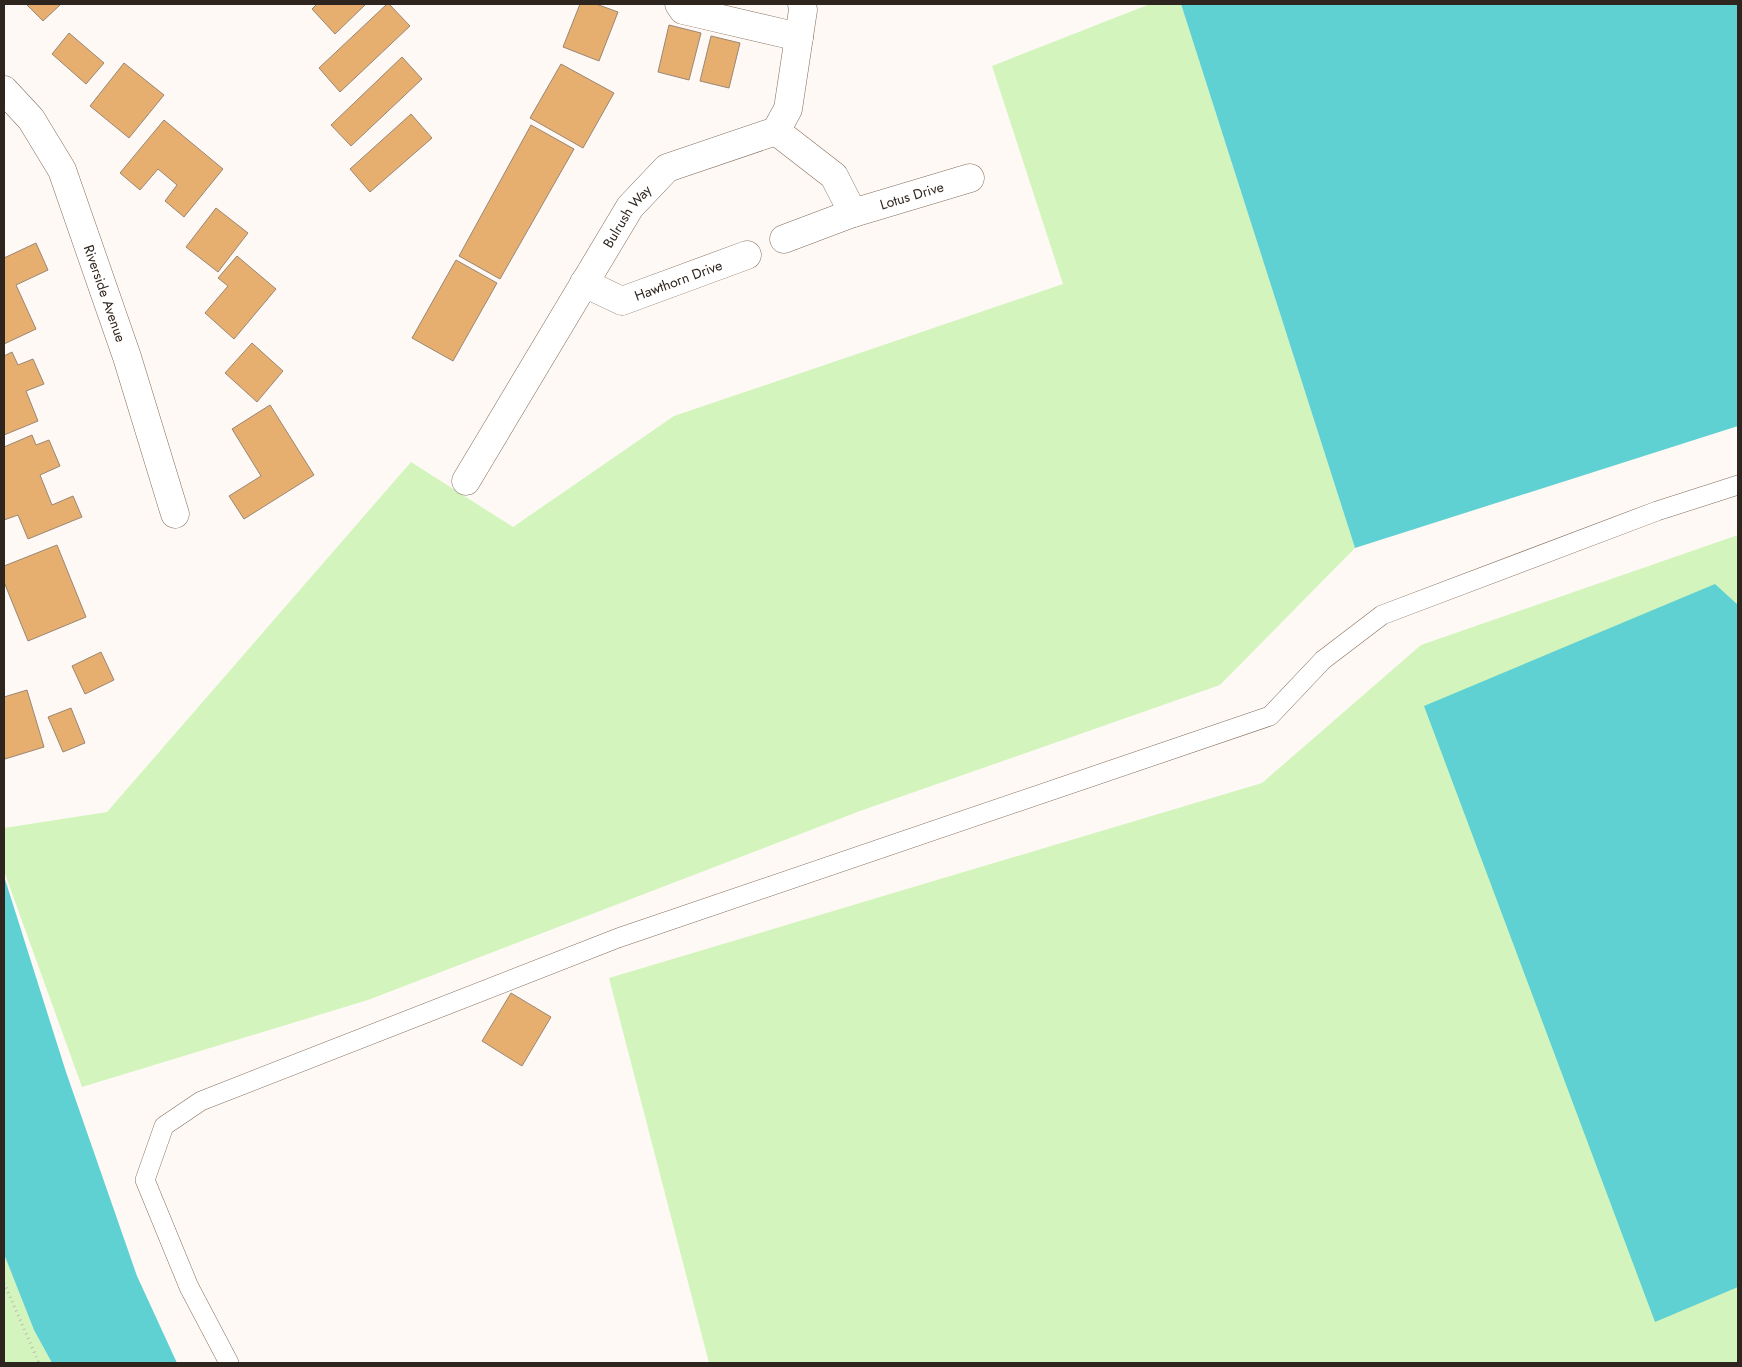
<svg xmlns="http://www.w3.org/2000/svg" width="1742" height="1367" viewBox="0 0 1742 1367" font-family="Jost,sans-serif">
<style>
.green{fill:#d3f5bd}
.water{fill:#5fd1d3}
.building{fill:#e6ae6f;stroke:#9a8773}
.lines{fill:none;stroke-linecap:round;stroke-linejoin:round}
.service-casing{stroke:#846e5e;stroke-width:20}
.minor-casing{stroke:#846e5e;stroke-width:29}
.path{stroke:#bfb8b3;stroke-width:3;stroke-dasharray:1 4;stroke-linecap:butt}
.service{stroke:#fff;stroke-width:19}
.minor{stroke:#fff;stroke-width:28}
.labels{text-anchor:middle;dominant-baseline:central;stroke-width:4.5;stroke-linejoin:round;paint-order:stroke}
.street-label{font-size:14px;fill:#2e251e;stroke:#fff}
</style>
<rect width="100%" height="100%" fill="#fef9f5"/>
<g class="green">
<path d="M1150,4h31l174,544 -135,137 -360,126 -492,189 -286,87 -78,-216v-43l103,-16 304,-350 102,65 161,-111 389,-132 -71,-218z"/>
<path d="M1738,535v828h-1029l-100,-385 653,-195 159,-138z"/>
<path d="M4,1254l30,76 18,33h-48z"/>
</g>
<g class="water">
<path d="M1181,4h557v422l-383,122z"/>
<path d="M1715,584l23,21v682l-83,35 -231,-616z"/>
<path d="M4,876l62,196 71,204 40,87h-125l-18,-33 -30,-76z"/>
</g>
<g class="building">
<path d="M26,4h35l-18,17z"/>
<path d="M317,4h49l-31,30 -23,-25z"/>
<path d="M387,4h2l21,22 -70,66 -21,-24z"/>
<path d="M580,4h16l22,8 -19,49 -36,-14z"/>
<path d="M669,25l32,8 -12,47 -31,-8z"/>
<path d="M69,33l35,30 -18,21 -34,-30z"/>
<path d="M711,36l29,7 -11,45 -29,-7z"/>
<path d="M402,57l20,22 -71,67 -20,-21z"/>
<path d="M124,63l40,32 -35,43 -39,-32z"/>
<path d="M561,64l53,29 -31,55 -53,-30z"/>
<path d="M411,114l21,24 -62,54 -20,-23z"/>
<path d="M164,120l59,49 -39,48 -19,-16 12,-16 -19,-16 -18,21 -20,-17z"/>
<path d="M531,125l43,24 -74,130 -41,-23z"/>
<path d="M216,208l32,25 -30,39 -32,-25z"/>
<path d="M36,243l12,27 -32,15 20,44 -32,15v-86z"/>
<path d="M237,256l39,33 -42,50 -29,-26 23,-27 -10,-8z"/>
<path d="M456,260l41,23 -44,78 -41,-23z"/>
<path d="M252,343l31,28 -26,31 -32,-29z"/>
<path d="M12,352l6,13 15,-6 11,25 -18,7 12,30 -34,14v-79z"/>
<path d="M270,405l44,70 -70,44 -15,-23 32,-20 -29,-47z"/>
<path d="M32,435l4,10 13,-5 11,26 -20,9 12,30 21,-9 9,21 -54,22 -10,-24 -14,5v-73z"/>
<path d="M57,545l29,72 -58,24 -24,-59v-16z"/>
<path d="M101,652l13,28 -29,14 -13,-28z"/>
<path d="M27,690l17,57 -39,12 -1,-5v-57z"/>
<path d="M71,708l14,35 -22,9 -15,-35z"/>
<path d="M511,993l40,24 -29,49 -40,-25z"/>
</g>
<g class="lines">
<defs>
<path id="service" d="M229,1363l-40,-76 -44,-107 19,-54 37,-25 417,-163 652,-222 53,-56 59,-45 275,-104 81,-26"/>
<g id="minor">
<path d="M679,4l4,6 116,27"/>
<path id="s1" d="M4,90l27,29 31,51 65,187 48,157"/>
<path d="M776,131l58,45 19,37"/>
<path id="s2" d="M784,239l69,-26 117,-35"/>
<path id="s3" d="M584,283l38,18 125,-46"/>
<path id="s4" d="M466,481l164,-274 37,-39 109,-37 12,-22 15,-99 -1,-6"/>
</g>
</defs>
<use href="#service" class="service-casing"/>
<use href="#minor" class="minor-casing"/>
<path class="path" d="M4,1283l35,80"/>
<use href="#service" class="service"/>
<use href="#minor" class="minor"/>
</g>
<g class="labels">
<g class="street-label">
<text stroke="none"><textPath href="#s2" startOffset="135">Lotus Drive</textPath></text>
<text stroke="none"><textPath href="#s4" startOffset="310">Bulrush Way</textPath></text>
<text stroke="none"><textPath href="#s3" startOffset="102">Hawthorn Drive</textPath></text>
<text stroke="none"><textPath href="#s1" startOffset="230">Riverside Avenue</textPath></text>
</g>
</g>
<rect width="1742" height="1367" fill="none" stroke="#2e251e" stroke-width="10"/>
</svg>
